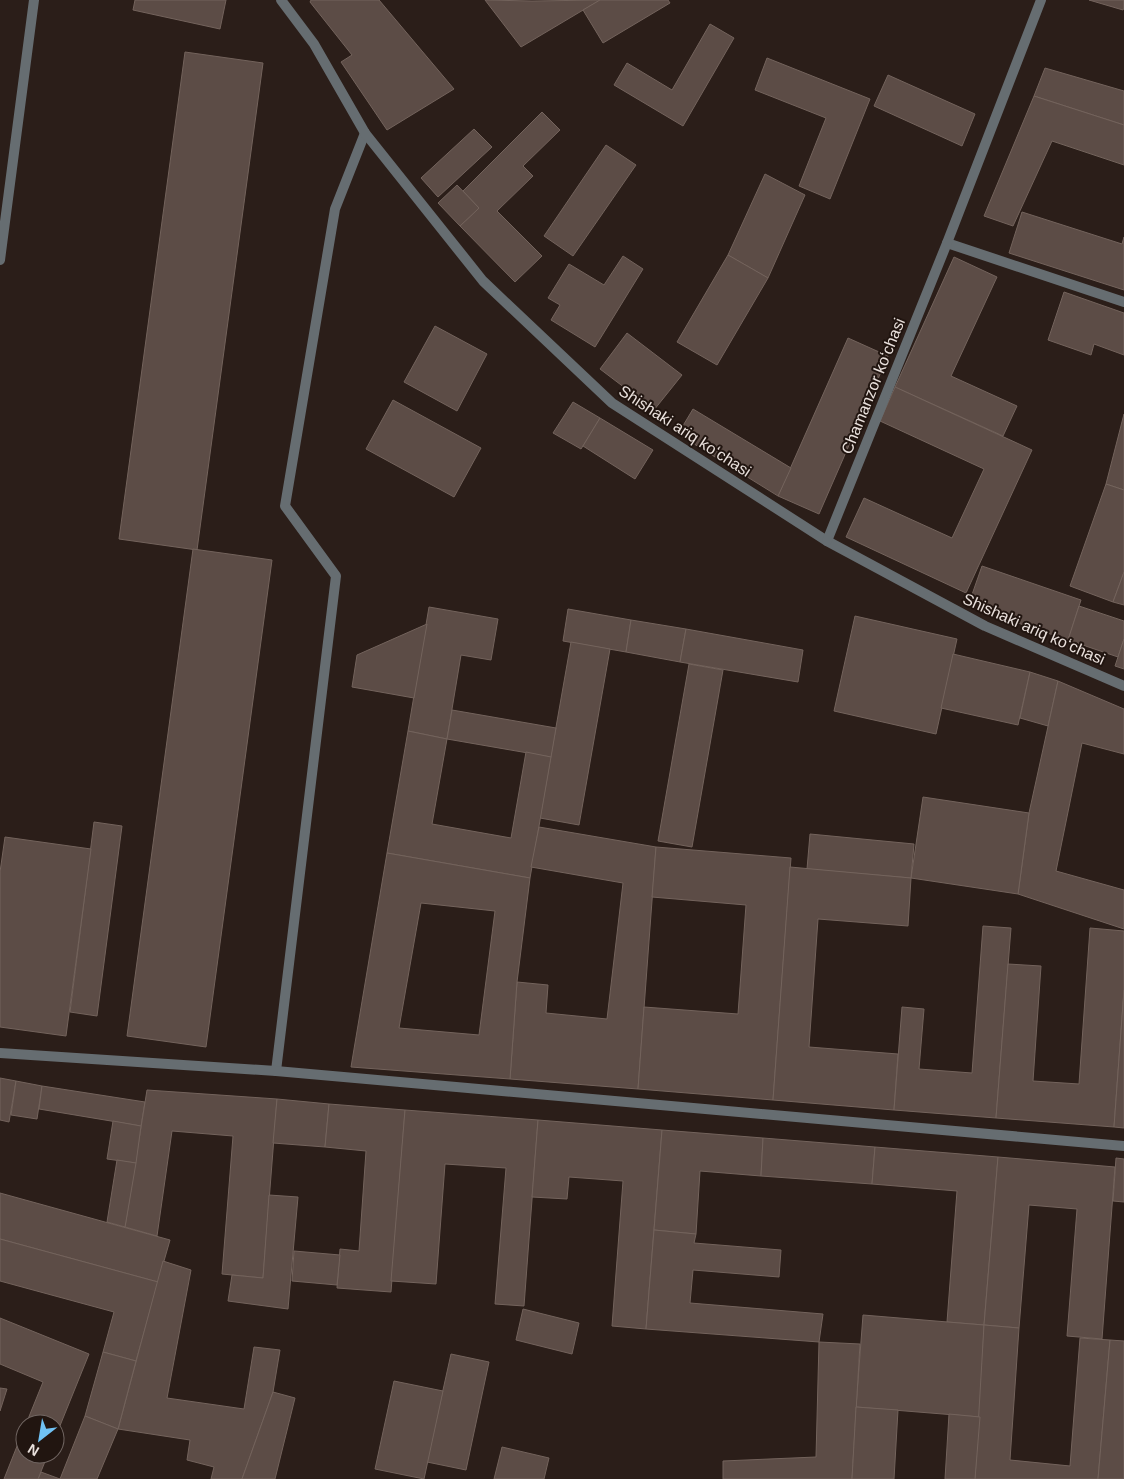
<svg xmlns="http://www.w3.org/2000/svg" width="1124" height="1479" viewBox="0 0 1124 1479" font-family="Arial,sans-serif">
<style>
.building{fill:#5c4c46;stroke:#73635c;fill-rule:evenodd}
.lines{fill:none;stroke-linecap:round;stroke-linejoin:round}
.service{stroke:#666d71;stroke-width:10}
.minor{stroke:#666d71;stroke-width:10}
.tertiary{stroke:#666d71;stroke-width:10}
.labels{text-anchor:middle;dominant-baseline:central;stroke-width:4;stroke-linejoin:round;paint-order:stroke}
.street-label{font-size:16px;fill:#e9e0dc;stroke:#211510}
</style>
<rect width="100%" height="100%" fill="#2b1e19"/>
<g class="building">
<path d="M135,0h91l-6,29 -87,-19z"/>
<path d="M311,0h68l75,89 -67,41 -46,-68 11,-7 -42,-53z"/>
<path d="M485,0l47,1 68,-1 -79,47z"/>
<path d="M600,0h68l2,3 -67,40 -20,-33z"/>
<path d="M1089,0h35v8l-1,2z"/>
<path d="M710,24l24,14 -51,88 -69,-41 13,-22 45,27z"/>
<path d="M185,52l78,11 -66,487 -78,-11z"/>
<path d="M767,58l103,41 -40,100 -31,-13 27,-68 -71,-28z"/>
<path d="M1045,68l79,23v34l-90,-29z"/>
<path d="M888,75l87,39 -13,32 -88,-40z"/>
<path d="M1034,96l90,29v40l-72,-24 -39,85 -29,-10z"/>
<path d="M542,112l18,18 -37,36 10,10 -36,35 45,45 -27,26 -55,-56 19,-18 -16,-17z"/>
<path d="M474,129l18,18 -54,50 -17,-19z"/>
<path d="M606,145l30,20 -63,91 -29,-20z"/>
<path d="M765,174l40,21 -37,83 -40,-23z"/>
<path d="M457,185l22,23 -19,18 -22,-23z"/>
<path d="M1022,212l100,32 2,-7v53l-115,-37z"/>
<path d="M728,255l40,23 -51,87 -40,-23z"/>
<path d="M623,256l20,13 -48,78 -44,-27 9,-15 -12,-7 21,-34 35,21z"/>
<path d="M954,257l43,20 -46,99 66,30 -14,30 -108,-49z"/>
<path d="M1064,292l60,21v42l-30,-11 -3,11 -43,-15z"/>
<path d="M435,326l52,28 -30,57 -53,-29z"/>
<path d="M627,333l55,42 -28,35 -54,-41z"/>
<path d="M848,338l40,18 -69,158 -41,-18z"/>
<path d="M895,387l137,63 -66,143 -120,-56 18,-39 88,40 32,-69 -104,-48z"/>
<path d="M393,400l88,48 -27,49 -88,-48z"/>
<path d="M573,402l27,16 -19,31 -28,-16z"/>
<path d="M693,409l98,59 -13,28 -100,-62z"/>
<path d="M1124,414v76l-18,-6z"/>
<path d="M600,418l53,32 -18,29 -52,-33z"/>
<path d="M1106,484l18,6v82l-11,30 -43,-16z"/>
<path d="M193,549l79,11 -66,487 -79,-11z"/>
<path d="M982,566l99,34 -13,40 -100,-34z"/>
<path d="M1124,572v33l-11,-3z"/>
<path d="M1079,606l45,15v18l-6,18 -50,-17z"/>
<path d="M429,607l69,12 -7,41 -30,-5 -14,84 -39,-8z"/>
<path d="M568,609l63,11 -5,32 -63,-11z"/>
<path d="M855,616l102,23 -21,95 -102,-23z"/>
<path d="M631,620l55,9 -6,33 -54,-10z"/>
<path d="M427,624l-13,74 -62,-11 5,-32z"/>
<path d="M686,629l117,21 -5,32 -118,-20z"/>
<path d="M1124,639v30l-9,-3z"/>
<path d="M571,642l39,7 -31,176 -39,-7z"/>
<path d="M953,654l77,18 -12,53 -77,-17z"/>
<path d="M689,664l34,6 -31,177 -34,-6z"/>
<path d="M1030,672l28,9 -10,45 -28,-8z"/>
<path d="M1058,681l66,28v45l-42,-11 -26,128 68,19v39l-106,-35 11,-81z"/>
<path d="M452,710l104,18 -5,29 -104,-18z"/>
<path d="M408,731l39,8 -15,85 79,14 15,-86 25,5 -21,121 -143,-25z"/>
<path d="M923,797l106,16 -11,81 -107,-16z"/>
<path d="M94,822l28,4 -25,190 -27,-4z"/>
<path d="M539,827l117,20 -18,242 -128,-10 7,-97 31,3 -2,28 61,6 16,-136 -92,-16z"/>
<path d="M810,834l104,10 -3,34 -104,-9z"/>
<path d="M5,837l86,12 -25,187 -66,-9v-155z"/>
<path d="M656,847l135,11 -18,242 -135,-11 6,-82 94,7 8,-109 -94,-8z"/>
<path d="M387,853l143,25 -13,104 -7,97 -159,-12zM421,903l74,8 -16,124 -80,-7z"/>
<path d="M790,867l121,11 -3,48 -90,-7 -9,128 89,7 -4,56 -121,-10z"/>
<path d="M983,926l28,2 -15,190 -102,-8 8,-103 22,2 -5,60 53,4z"/>
<path d="M1090,928l34,3v59l-10,137 -118,-9 12,-154 33,2 -8,115 46,3z"/>
<path d="M1124,990v138l-10,-1z"/>
<path d="M0,1078l16,3 -7,41 -9,-2z"/>
<path d="M16,1081l26,5 -5,33 -26,-4z"/>
<path d="M42,1086l103,16 -4,24 -102,-17z"/>
<path d="M147,1090l130,9 -14,179 -41,-4 11,-138 -61,-5 -15,105 -32,-9z"/>
<path d="M277,1099l52,5 -4,43 -52,-4z"/>
<path d="M329,1104l76,6 -14,182 -54,-4 3,-39 19,2 7,-100 -41,-4z"/>
<path d="M405,1110l133,10 -14,186 -29,-2 11,-136 -61,-4 -9,120 -45,-3z"/>
<path d="M538,1120l124,10 -16,199 -34,-3 11,-145 -54,-4 -2,22 -35,-2z"/>
<path d="M113,1121l28,5 -5,37 -29,-4z"/>
<path d="M662,1130l101,8 -2,38 -61,-5 -4,63 -42,-4z"/>
<path d="M763,1138l112,9 -3,37 -111,-8z"/>
<path d="M875,1147l123,10 -14,168 -37,-3 10,-131 -85,-7z"/>
<path d="M998,1157l117,10 -13,172 -35,-3 10,-127 -48,-4 -10,123 -35,-3z"/>
<path d="M1116,1158l8,1v43l-11,-1z"/>
<path d="M117,1160l19,3 -11,64 -18,-5z"/>
<path d="M0,1193l170,47 -12,42 -158,-43z"/>
<path d="M269,1195l29,2 -10,112 -60,-8 4,-26 31,3z"/>
<path d="M654,1230l42,4 -2,9 87,7 -2,27 -86,-7 -3,33 133,11 -4,28 -173,-13z"/>
<path d="M0,1239l158,43 -22,79 -33,-9 11,-40 -114,-31z"/>
<path d="M294,1251l46,4 -3,30 -45,-4z"/>
<path d="M163,1261l28,9 -24,128 77,11 10,-62 26,3 -7,42 -31,87h-31l3,-12 -27,-7 3,-20 -72,-11z"/>
<path d="M523,1309l56,14 -7,31 -56,-14z"/>
<path d="M863,1315l121,10 -4,92 -124,-10z"/>
<path d="M0,1318l89,36 -34,84v-14h-29l17,-42 -43,-18z"/>
<path d="M984,1325l35,3 -9,132 60,6 10,-128 30,2 -12,139h-123z"/>
<path d="M1110,1340l14,1v138h-26z"/>
<path d="M819,1342l41,2 -8,135h-129v-18l93,-4z"/>
<path d="M103,1352l33,9 -18,68 -33,-13z"/>
<path d="M451,1354l38,8 -23,108 -39,-8z"/>
<path d="M394,1381l49,10 -19,88 -49,-10z"/>
<path d="M0,1388l7,1 -7,22z"/>
<path d="M273,1392l22,6 -20,81h-33z"/>
<path d="M856,1407l42,3 -4,69h-42z"/>
<path d="M949,1414l31,3 -5,62h-30z"/>
<path d="M85,1416l33,13 -21,50h-59l3,-7 19,7z"/>
<path d="M25,1426v28h23l-10,25h-34z"/>
<path d="M502,1447l47,11 -5,21h-50z"/>
</g>
<g class="lines">
<path class="service" d="M276,1071l60,-495 -51,-70 50,-297 30,-76"/>
<g class="minor">
<path d="M281,0l33,44 51,89 118,148 129,122 215,138 158,85 139,60"/>
<path d="M947,243l177,59"/>
<path d="M827,541l120,-298 94,-243"/>
<path d="M0,1053l276,18 848,75"/>
</g>
<path class="tertiary" d="M0,260l34,-260"/>
</g>
<g class="labels">
<g class="street-label">
<text transform="translate(873 386) rotate(-68)">Chamanzor koʻchasi</text>
<text transform="translate(685 431) rotate(33)">Shishaki ariq koʻchasi</text>
<text transform="translate(1034 629) rotate(24)">Shishaki ariq koʻchasi</text>
</g>
</g>
<g transform="translate(40 1439) rotate(211)"><circle r="24" fill="#211510" stroke="#716662"/>
<path d="M0-4L9 19L0 12L-9 19Z" fill="#70c2f4"/>
<text y="-8" font-size="14" font-weight="bold" text-anchor="middle" fill="#e9e0dc">N</text>
</g>
</svg>
